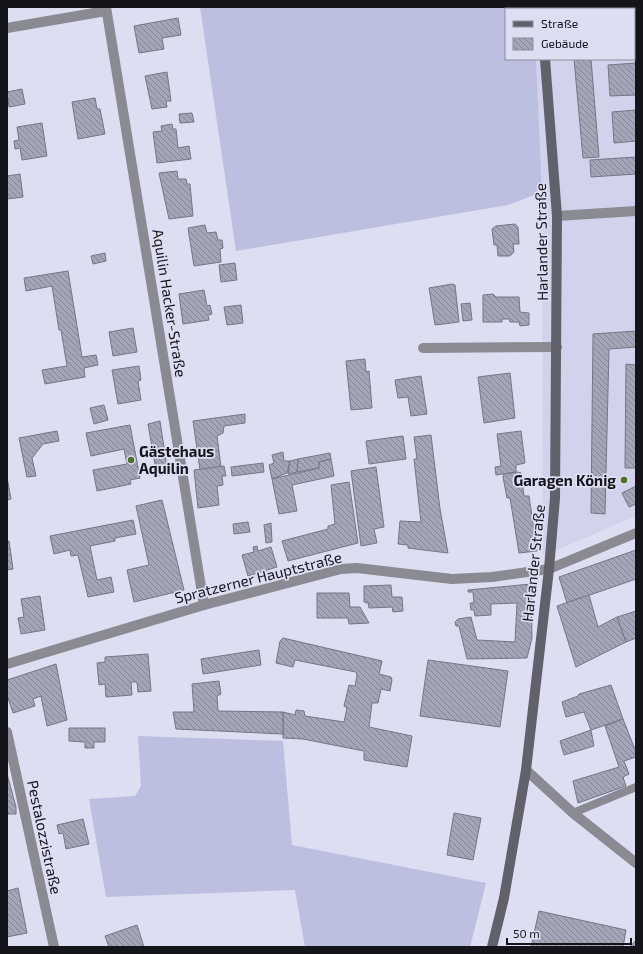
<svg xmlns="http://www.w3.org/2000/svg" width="643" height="954" viewBox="0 0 643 954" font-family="'Exo 2',sans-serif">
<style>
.built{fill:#d1d3ec}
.grass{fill:#bdbfe1}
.building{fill:url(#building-back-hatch);stroke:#747585}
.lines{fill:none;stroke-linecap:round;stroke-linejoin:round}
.lane{stroke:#898a92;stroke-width:8}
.street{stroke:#898a92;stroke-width:10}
.secondary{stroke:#61616c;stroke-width:10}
.poi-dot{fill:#4c712b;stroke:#dddef1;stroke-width:1.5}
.labels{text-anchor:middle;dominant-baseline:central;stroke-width:3.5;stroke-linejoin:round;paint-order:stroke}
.street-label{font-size:15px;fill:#14151b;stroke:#dddef1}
.poi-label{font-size:15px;font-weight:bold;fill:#14151b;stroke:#dddef1;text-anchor:start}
</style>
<defs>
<pattern id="building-back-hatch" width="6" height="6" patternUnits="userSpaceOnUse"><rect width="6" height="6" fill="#a4a6b7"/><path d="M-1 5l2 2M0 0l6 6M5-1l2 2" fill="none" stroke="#848694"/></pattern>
</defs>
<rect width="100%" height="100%" fill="#dddef1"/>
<path class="built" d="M528,7h108v509l-93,40 -1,-364 -6,-133h98v-50h-106z"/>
<g class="grass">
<path d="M200,7h328v2h-22v50h30l6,133 -34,13 -272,46z"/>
<path d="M138,736l145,5 9,104 194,38 -16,64h-165l-10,-57 -189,7 -17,-98 46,-3 6,-10z"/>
</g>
<g class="building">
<path d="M178,18l3,17 -19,3 2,11 -25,4 -5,-27z"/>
<rect x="634" y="38" width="2" height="10"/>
<path d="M574,59h17l8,98 -16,1z"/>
<path d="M636,63v32l-26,1 -2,-31z"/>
<path d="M167,72l4,29h-5l1,6 -15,2 -7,-33z"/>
<path d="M22,89l3,15 -16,3 -2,-15z"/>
<path d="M95,98l2,11h3l5,25 -27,5 -6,-37z"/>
<path d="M636,110v31l-22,2 -2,-31z"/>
<path d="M192,113l2,9 -14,1 -1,-9z"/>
<path d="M42,123l5,33 -25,4 -2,-12 -5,1 -1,-8 5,-1 -2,-13z"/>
<path d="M172,124l1,5h3l2,19 11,-2 2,13 -34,4 -4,-31 9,-1 -1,-5z"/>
<path d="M636,157v17l-45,3 -1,-17z"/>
<path d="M177,171l1,8h8l1,5h3l3,32 -24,3 -10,-46z"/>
<path d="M20,174l3,23 -16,2v-23z"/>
<path d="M515,224l3,3 1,17h-6l1,8 -4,4h-12l-1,-11h-3l-2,-16 4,-3z"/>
<path d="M205,225l2,8 9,-1 2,8h4l1,8 -3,1 1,13 -27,4 -6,-38z"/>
<path d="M105,253l1,8 -13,3 -2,-8z"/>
<path d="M235,263l2,17 -16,2 -2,-17z"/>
<path d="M68,271l14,86 14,-2 2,10 -14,3 1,9 -40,7 -3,-14 25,-4 -6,-36h-2l-7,-44 -26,5 -2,-13z"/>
<path d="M452,284l3,1 4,37 -24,3 -6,-37z"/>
<path d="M204,290l3,16 3,-1 2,9 -4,1 1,5 -26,4 -4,-30z"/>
<path d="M493,294l3,3h23l1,15 9,1v12l-9,1 -1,-4h-9l-1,-3h-7v3h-19v-27z"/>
<path d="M470,303l2,17 -9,1 -2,-17z"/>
<path d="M241,305l2,18 -16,2 -3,-18z"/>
<path d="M133,328l4,24 -24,4 -4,-24z"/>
<path d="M636,331v16l-27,2 -4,165 -14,-1 2,-179z"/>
<path d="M365,359l1,13 3,-1 3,37 -21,2 -5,-49z"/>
<path d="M626,364l10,1v103h-11z"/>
<path d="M139,366l2,14 -3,1 3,19 -23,4 -6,-34z"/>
<path d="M510,373l5,45 -31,5 -6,-46z"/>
<path d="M421,376l6,38 -16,2 -3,-19 -10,1 -3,-18z"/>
<path d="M104,405l4,15 -14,4 -4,-16z"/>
<path d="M245,414v9l-21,3 -1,7 -6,3 4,31 -21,3 -7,-49z"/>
<path d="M160,421l8,53 -11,2 -9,-52z"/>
<path d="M130,425l10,53 -10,2 1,4 -34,7 -4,-21 34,-6 -3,-15 -33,7 -5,-23z"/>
<path d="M57,431l2,10 -16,3 -11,14 4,18 -9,1 -8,-39z"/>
<path d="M521,431l4,32 -9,2v7l-20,3 -1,-8 6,-1 -4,-32z"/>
<path d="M431,435l9,74 8,44 -40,-5v-3l-10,-1 2,-23 21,1 -7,-63h3l-3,-22z"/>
<path d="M403,436l3,23 -37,5 -3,-23z"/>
<path d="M283,452l1,9h6l-3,12 -15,6 -3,-14 5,-2 -2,-8z"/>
<path d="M330,453l1,6 -12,3v6l-22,4 1,-13z"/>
<path d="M298,459l-1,13 -9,2 2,-13z"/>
<path d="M331,459l3,17 -42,9 5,26 -18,3 -7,-35 47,-11v-6z"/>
<path d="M263,463l1,9 -32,4 -1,-9z"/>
<path d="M224,466l2,10h-4l1,9 -6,1 2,19 -21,3 -4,-38z"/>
<path d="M376,467l8,60 -10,2 3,14 -16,3 -10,-75z"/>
<path d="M518,472l3,1 3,23h5l8,55 -18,2 -9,-55h-3l-4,-21 1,-3z"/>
<path d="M7,477l4,22 -4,1z"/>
<path d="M349,482l9,61 -70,18 -6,-20 46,-12v-3l7,-2 -4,-39z"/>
<path d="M636,486v18l-7,3 -7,-14z"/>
<path d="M162,500l22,90 -50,12 -7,-32 22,-5 -13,-59z"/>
<path d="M133,520l3,14 -21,4v3l-25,5 7,34 14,-3 3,15 -26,5 -10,-42 -7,1 -1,-6 -16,4 -4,-18z"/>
<path d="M248,522l2,10 -16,2 -1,-10z"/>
<path d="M271,523l1,19 -6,1 -2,-18z"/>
<path d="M7,541h2l4,28 -6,1z"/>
<path d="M257,546l1,5 13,-4 6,20 -29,9 -6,-21 12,-3 -1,-5z"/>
<path d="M636,550v29l-69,24 -8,-26z"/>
<path d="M531,584l1,54 -5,20 -60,1 -8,-33h-3l-1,-4 3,-3 13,-2 6,23 38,2 2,-39 -26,1v11l-16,1 -1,-6h-3l-1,-7h4l-1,-11h-5v-2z"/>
<path d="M391,585l1,12h10l1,14 -10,1 -1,-5 -23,1 -1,-5 -4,-1v-16z"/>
<path d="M317,593h32l1,14h10l9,16 -20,1 -1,-6h-31z"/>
<path d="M589,595l9,32 19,-10 9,25 -50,25 -19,-61z"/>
<path d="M40,596l5,34 -24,4 -3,-16 6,-1 -3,-18z"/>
<path d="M636,611v27l-10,4 -9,-25z"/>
<path d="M283,638l99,23 -3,13 12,3 1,3 -2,11 -9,-2 -3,14h-6l-3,24 43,9 -5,31 -43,-7v-9l-61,-12 -20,-1v-26l12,3 1,-5 8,1 1,5 39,6 3,-14 -3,-2 5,-21 6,1 2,-11 -1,-3 -61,-12 -2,7 -17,-4 4,-22z"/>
<path d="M259,650l2,15 -58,9 -2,-15z"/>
<path d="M148,654l3,37 -13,1 -1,-10h-6l1,13 -26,2 -1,-13 -6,1 -2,-22 8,-1v-5z"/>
<path d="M428,660l80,11 -8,56 -80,-11z"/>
<path d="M56,664l11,56 -20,6 -6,-30 -8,3 2,7 -22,7 -6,-18v-15z"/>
<path d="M219,681l2,13 -4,2 1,15 65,1v22l-107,-5 -3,-17h21l-2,-28z"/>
<path d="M611,685l12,34 -32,11 -7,-18 -18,5 -4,-15 16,-6 1,-2z"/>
<path d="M623,719l13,33v5l-12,4 5,13 -6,3 3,9 -48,17 -5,-22 46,-14 -14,-41z"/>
<path d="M69,728h36v14h-11v6h-9v-6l-16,-1z"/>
<path d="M591,730l3,16 -30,9 -4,-14z"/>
<path d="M7,774l9,33v7h-9z"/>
<path d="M454,813l27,5 -8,42 -26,-5z"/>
<path d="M83,819l6,25 -23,5 -3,-16 -4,1 -2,-9z"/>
<path d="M18,888l9,45 -20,4v-46z"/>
<path d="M539,911l87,19 -3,17h-92z"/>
<path d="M137,925l7,22h-35l-4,-11z"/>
<path d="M636,940v7h-6z"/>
</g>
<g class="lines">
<path class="lane" d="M573,813l63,-26"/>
<g class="street">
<path d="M106,7l98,598"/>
<path d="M7,28l99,-17"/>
<path d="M557,216l79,-5"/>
<path d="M423,348l134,-1"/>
<path d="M7,664l197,-59 137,-36 16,-1 95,11 40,-2 57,-8 87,-36"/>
<path d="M7,732l47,215"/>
<path d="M526,770l47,43 63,50"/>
</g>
<g class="secondary">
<path d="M538,7v2"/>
<path d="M492,947l12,-49 22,-128 23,-201 6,-71 2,-282 -12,-157"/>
</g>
</g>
<g class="poi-dot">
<circle cx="131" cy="460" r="4"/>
<circle cx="624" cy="480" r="4"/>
</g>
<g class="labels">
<g class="street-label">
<text transform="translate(541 242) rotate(-91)">Harlander Straße</text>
<text transform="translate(170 303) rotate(81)">Aquilin Hacker-Straße</text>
<text transform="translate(533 563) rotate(-84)">Harlander Straße</text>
<text transform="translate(258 577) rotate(-14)">Spratzerner Hauptstraße</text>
<text transform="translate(45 837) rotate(78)">Pestalozzistraße</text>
</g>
<g class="poi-label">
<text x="139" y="451">Gästehaus<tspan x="139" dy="17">Aquilin</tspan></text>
<text x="616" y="480" text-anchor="end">Garagen König</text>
</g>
</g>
<rect width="643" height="954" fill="none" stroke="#14151b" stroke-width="16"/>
<rect x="505" y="8" width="130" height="52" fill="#dddef1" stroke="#8d8e9b"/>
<rect x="513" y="21" width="20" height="6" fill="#61616c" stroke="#8d8e9b"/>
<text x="541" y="28" font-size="12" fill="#14151b">Straße</text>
<rect x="513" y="38" width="20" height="12" fill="url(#building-back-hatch)" stroke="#8d8e9b"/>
<text x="541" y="48" font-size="12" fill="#14151b">Gebäude</text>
<path d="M507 938v6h124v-6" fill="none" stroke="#14151b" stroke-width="2"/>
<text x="513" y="938" font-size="12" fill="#14151b" stroke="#dddef1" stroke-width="3" paint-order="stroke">50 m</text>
</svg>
